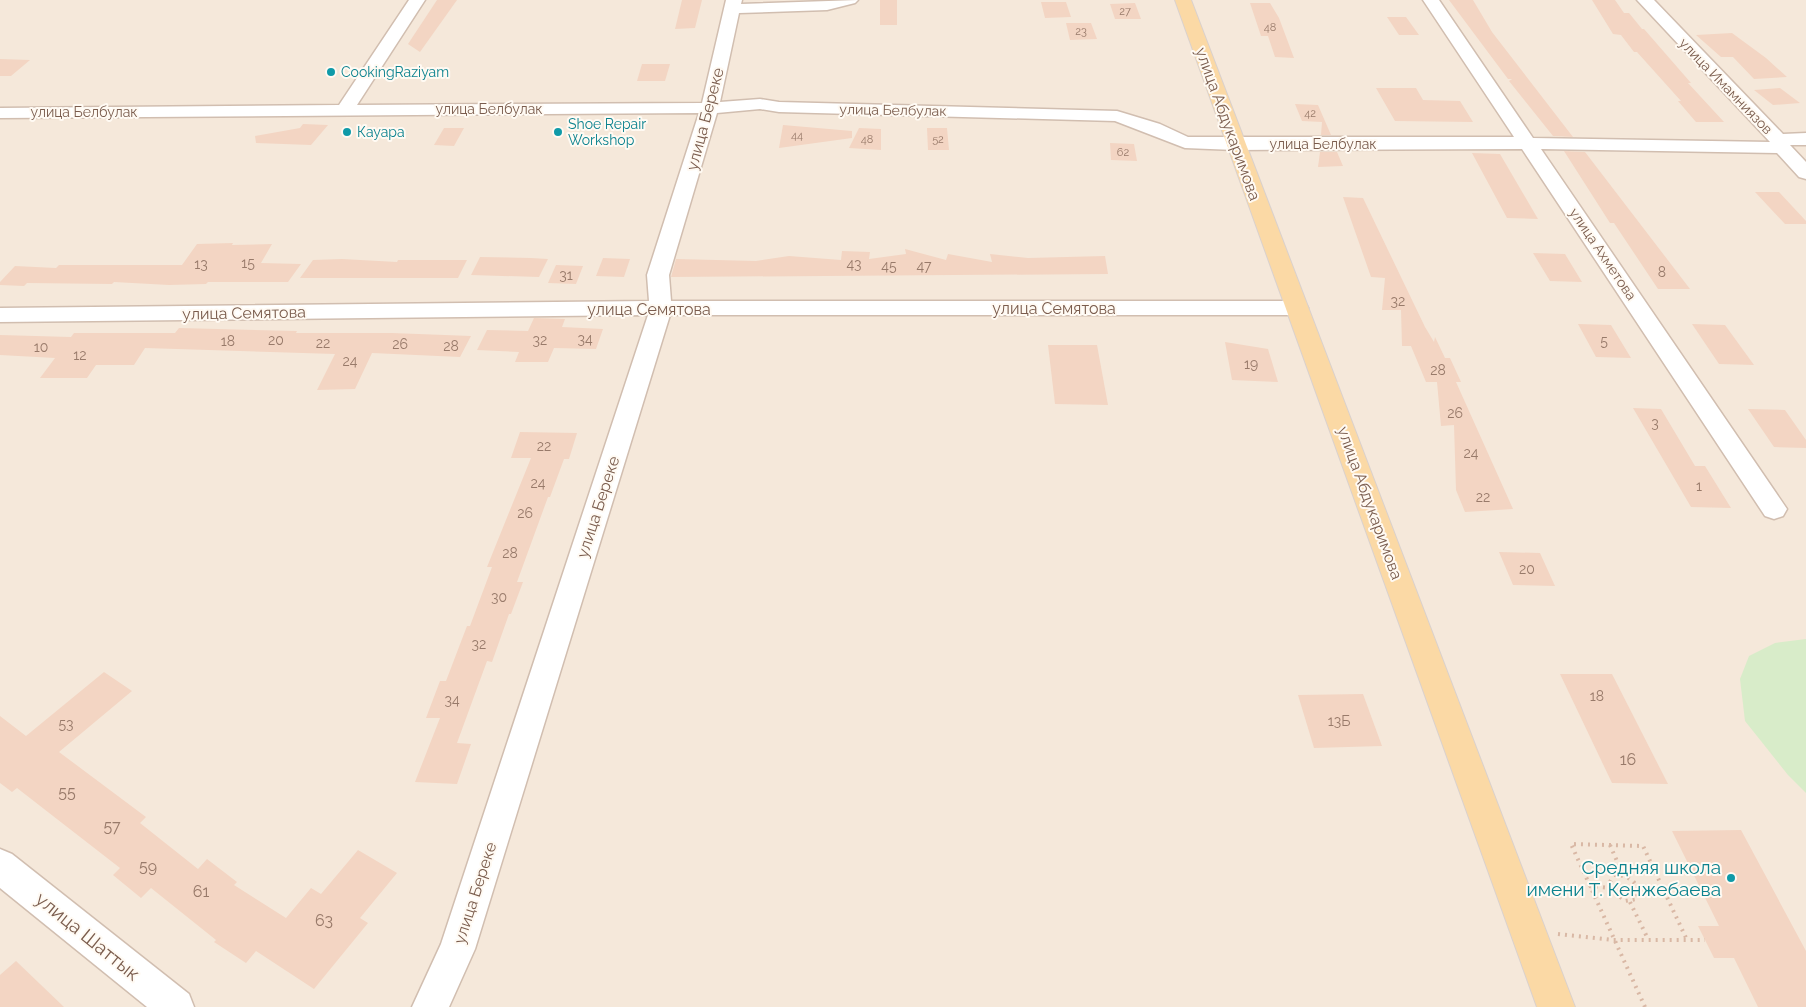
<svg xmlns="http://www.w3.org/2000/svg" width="1806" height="1007" viewBox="0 0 1806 1007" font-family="Raleway,sans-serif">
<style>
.residential{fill:#f5e8da}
.green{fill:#d8ecc9}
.building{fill:#f3d5c3}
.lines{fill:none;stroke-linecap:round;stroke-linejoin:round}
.minor-casing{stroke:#d1beb0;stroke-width:3}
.major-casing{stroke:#dad1cd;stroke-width:2}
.path{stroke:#d9b8a5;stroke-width:4;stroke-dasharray:2 5;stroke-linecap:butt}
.minor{fill:#fff;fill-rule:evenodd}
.major{fill:#fbd9a5;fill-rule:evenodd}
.culture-dot{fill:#0f9aa8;stroke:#fffaf3;stroke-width:2}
.labels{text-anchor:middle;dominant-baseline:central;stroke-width:4;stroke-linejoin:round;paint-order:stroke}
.far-number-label{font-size:11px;fill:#987a6a}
.far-culture-label{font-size:14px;fill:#0d838f;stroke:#fffaf3;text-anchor:start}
.far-street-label{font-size:14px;fill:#7a5c4d;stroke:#fffaf3}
.number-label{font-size:14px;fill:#987a6a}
.street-label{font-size:16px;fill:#7a5c4d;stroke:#fffaf3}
.near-number-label{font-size:16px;fill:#987a6a}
.near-culture-label{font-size:19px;fill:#0d838f;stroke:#fffaf3;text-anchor:end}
.near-street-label{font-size:19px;fill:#7a5c4d;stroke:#fffaf3}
</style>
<rect width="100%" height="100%" fill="#fdf6ec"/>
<rect class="residential" x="0" y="0" width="1806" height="1007"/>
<path class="green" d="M1806,639v154l-18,-18 -43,-54 -5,-42 9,-23 26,-13z"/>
<g class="building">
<path d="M437,0h20l-37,52 -12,-8z"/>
<path d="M682,0h20l-7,28 -20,1z"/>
<rect x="880" y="0" width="17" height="25"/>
<path d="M1449,0h24l19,32 81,105 -20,-1 -44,-55 3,-2h-4z"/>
<path d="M1592,0h23l9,13h5l13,16h2l47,54h-3l36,39h-28l-18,-21h3l-44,-49h-3l-13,-17 -8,-1z"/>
<path d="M1041,2h25l5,15 -26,1z"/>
<path d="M1135,3l6,16h-26l-5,-15z"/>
<path d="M1250,3h20l9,15 15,40 -19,-1 -7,-21h-7z"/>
<path d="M1387,17h19l13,18h-20z"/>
<path d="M1066,23h25l6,16 -27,1z"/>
<path d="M1732,33l34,25 21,19 -33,2 -21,-22h-12l-25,-22z"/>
<path d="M0,59l30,1 -19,16h-11z"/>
<path d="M642,64h28l-5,17h-28z"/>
<path d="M1376,88h40l7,12 37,1 13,21 -78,-1z"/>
<path d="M1780,88l20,15 -27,2 -19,-15z"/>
<path d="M1295,104l23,1 13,30h-10l1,-13 -20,-1z"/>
<path d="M303,124l25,1 -17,20 -55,-2 -1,-7 45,-8z"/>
<path d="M783,125l69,6v7l-73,10z"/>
<path d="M444,128h20l-10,18 -20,-1z"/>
<path d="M859,128l22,1v21l-32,-2z"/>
<path d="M927,128h20l2,22h-21z"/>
<path d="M1110,143l24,1 3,17 -26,-1z"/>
<path d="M1564,151l21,1 105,137h-32l-44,-66h-4z"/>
<path d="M1320,152h17l6,14 -25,1z"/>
<path d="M1472,153l28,1 38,65 -31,-1z"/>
<path d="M1755,192h24l27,29v3h-21z"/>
<path d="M1343,197l20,1 62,129 9,15 1,-5 10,21h5l11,24h-5l57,127 -48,3 -9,-22 -2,-65 -13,1 -4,-44h-11l-15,-36h-9l-1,-36h-19l3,-32 -14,-1z"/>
<path d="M233,243l-1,2 40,-1 -11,19 40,1 -13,18h-80l-2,2 -37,1 -55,-3 -2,2 -85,-1 -3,3 -24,-1v-3l15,-16 41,2 3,-3h123l15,-21z"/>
<path d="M905,249l41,11 2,-6 44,8 -2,-8 38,4 77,-2 3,18 -437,3 5,-18 80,2 33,-5 52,4 1,-9 28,1 -1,7 37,-5z"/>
<path d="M1533,253l32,1 17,28 -32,-1z"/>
<path d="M480,257l51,1 17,1 -9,18 -68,-2z"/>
<path d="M603,258l27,1 -6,18 -28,-1z"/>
<path d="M342,259l55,3 1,-2h69l-9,18h-158l13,-18z"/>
<path d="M556,265l27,1 -7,18 -28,-1z"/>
<path d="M534,318l31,1 -3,8 41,2 -7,20 -42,-1 -6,14h-33l4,-10 -42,-2 10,-20 41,1z"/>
<path d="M1578,324l33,1 20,33 -35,-1z"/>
<path d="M1692,324l33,1 29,40 -35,-1z"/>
<path d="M179,328l118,3 -1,2h96l79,3 -11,21 -88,-4 -17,36 -38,1 18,-36 -190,-6 -11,17h-38l-9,13h-47l15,-20 -55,-3v-20l71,2 3,-4h101z"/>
<path d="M1225,342l43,7 10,33 -46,-2z"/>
<path d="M1048,345h49l11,60 -53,-1z"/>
<path d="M1633,408l28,1 34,57h10l26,42 -40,-1z"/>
<path d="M1748,409l37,1 21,30v8l-32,-1z"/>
<path d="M520,432l57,1 -8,26h-5l-14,38h-2l-31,85h6l-12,32h-2l-17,48 -5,-1 -30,82 14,1 -14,40 -42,-2 25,-64h-14l14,-37h6l21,-55h3l22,-59h-5l44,-109h-20z"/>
<path d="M1499,552l41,1 15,33 -42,-1z"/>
<path d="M104,672l28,19 -73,61 87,65 -6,6 58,46 9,-10 30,23 -3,3 52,33 25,-30 10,6 37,-44 39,23 -37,45 8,5 -54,66 -58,-38 -10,12 -32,-21 2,-2 -65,-52 -10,10 -28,-23 7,-7 -103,-80 -5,4 -12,-9v-67l26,20z"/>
<path d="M1560,674h52l56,110 -56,-1z"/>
<path d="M1363,694l19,52 -68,2 -16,-53z"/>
<path d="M1741,830l65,121v56h-48l-24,-49h-20l-16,-32h21l-47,-95z"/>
<path d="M16,961l48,46h-64v-32z"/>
</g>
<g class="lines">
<defs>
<g id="minor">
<path d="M409,0h16l-68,105 345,-2 24,-103h16l-1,4 117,-4 -3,3 -28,7 -88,3 -19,89 40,-3 19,3 338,9 43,13 28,13h326l-91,-137h16l94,138 237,4 -133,-142h17l129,134 23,-1v12h-16l16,17v17l-7,-2 -22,-24 -236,-4 246,360 -4,7 -9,3 -9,-3 -243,-367 -287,1 -50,-2 -70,-27 -336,-9 -19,-3 -43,4 -48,162 2,26h626l8,2 3,5 -3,5 -8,2h-627l-195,634 -26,58h-37l29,-63 207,-629 -648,7v-14l649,-7 -2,-26 52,-162 -699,5v-10l339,-3z"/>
<path d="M0,849l12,5 177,140 5,13h-47l-147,-119z"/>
</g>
<path id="major" d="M1175,0h16l384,1007h-38z"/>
</defs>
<use href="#minor" class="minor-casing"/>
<use href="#major" class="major-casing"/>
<g class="path">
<path d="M1610,845l13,30"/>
<path d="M1614,875c11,0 20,4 24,14l-1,10 -12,2 -13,-11 -2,-8z"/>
<path d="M1589,886l22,2"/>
<path d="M1638,888l25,1"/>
<path d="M1630,902l18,37"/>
<path d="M1558,934l55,6h92"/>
<path d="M1645,1007l-74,-163 72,2 44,94"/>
</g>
<use href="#minor" class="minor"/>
<use href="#major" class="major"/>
</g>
<g class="culture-dot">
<circle cx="331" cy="72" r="5"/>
<circle cx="347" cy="132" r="5"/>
<circle cx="558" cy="132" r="5"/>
<circle cx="1731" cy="878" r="5"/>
</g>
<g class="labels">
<g class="far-number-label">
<text x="1125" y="11">27</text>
<text x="1270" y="27">48</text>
<text x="1081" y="31">23</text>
<text x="1310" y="113">42</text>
<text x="797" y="135">44</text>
<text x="867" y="139">48</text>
<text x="938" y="139">52</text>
<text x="1123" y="152">62</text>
</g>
<g class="far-culture-label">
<text x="341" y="72">CookingRaziyam</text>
<text x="568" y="124">Shoe Repair<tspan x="568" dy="16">Workshop</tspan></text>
<text x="357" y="132">Кауара</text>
</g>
<g class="far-street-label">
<text transform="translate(1726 86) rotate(46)">улица Имамниязов</text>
<text x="489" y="109">улица Белбулак</text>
<text transform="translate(893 110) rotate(1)">улица Белбулак</text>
<text x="84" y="112">улица Белбулак</text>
<text x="1323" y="144">улица Белбулак</text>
<text transform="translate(1603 254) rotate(56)">улица Ахметова</text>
</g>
<g class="number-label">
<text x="248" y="263">15</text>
<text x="201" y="264">13</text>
<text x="854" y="264">43</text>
<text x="889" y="266">45</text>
<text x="924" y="266">47</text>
<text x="1662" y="272">8</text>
<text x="566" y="275">31</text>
<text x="1398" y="301">32</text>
<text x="585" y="339">34</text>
<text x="276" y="340">20</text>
<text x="540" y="340">32</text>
<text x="228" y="341">18</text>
<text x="1604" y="341">5</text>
<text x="323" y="343">22</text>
<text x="400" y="344">26</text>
<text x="451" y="346">28</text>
<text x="41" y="347">10</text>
<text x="80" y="355">12</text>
<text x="350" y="361">24</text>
<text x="1251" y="364">19</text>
<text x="1438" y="370">28</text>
<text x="1455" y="413">26</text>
<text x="1655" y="423">3</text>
<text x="544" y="446">22</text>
<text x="1471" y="453">24</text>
<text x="538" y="483">24</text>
<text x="1699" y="486">1</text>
<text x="1483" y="497">22</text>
<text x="525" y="513">26</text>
<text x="510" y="553">28</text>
<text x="1527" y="569">20</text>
<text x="499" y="597">30</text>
<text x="479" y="644">32</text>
<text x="1597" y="696">18</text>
<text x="452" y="700">34</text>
<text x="1339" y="721">13Б</text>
<text x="66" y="724">53</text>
</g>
<g class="street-label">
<text transform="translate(705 119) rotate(-75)">улица Береке</text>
<text transform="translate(1228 124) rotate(70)">улица Абдукаримова</text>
<text x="1054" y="308">улица Семятова</text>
<text x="649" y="309">улица Семятова</text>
<text transform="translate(244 313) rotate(-1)">улица Семятова</text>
<text transform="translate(1370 503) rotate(70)">улица Абдукаримова</text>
<text transform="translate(598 507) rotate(-72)">улица Береке</text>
<text transform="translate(475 893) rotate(-72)">улица Береке</text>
</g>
<g class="near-number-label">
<text x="1628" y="759">16</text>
<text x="67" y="792">55</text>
<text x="112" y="826">57</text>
<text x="148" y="866">59</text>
<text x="201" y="891">61</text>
<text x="324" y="920">63</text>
</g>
<g class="near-culture-label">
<text x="1721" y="867">Средняя школа<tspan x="1721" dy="22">имени Т. Кенжебаева</tspan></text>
</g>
<g class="near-street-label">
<text transform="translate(88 936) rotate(39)">улица Шаттык</text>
</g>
</g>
</svg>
